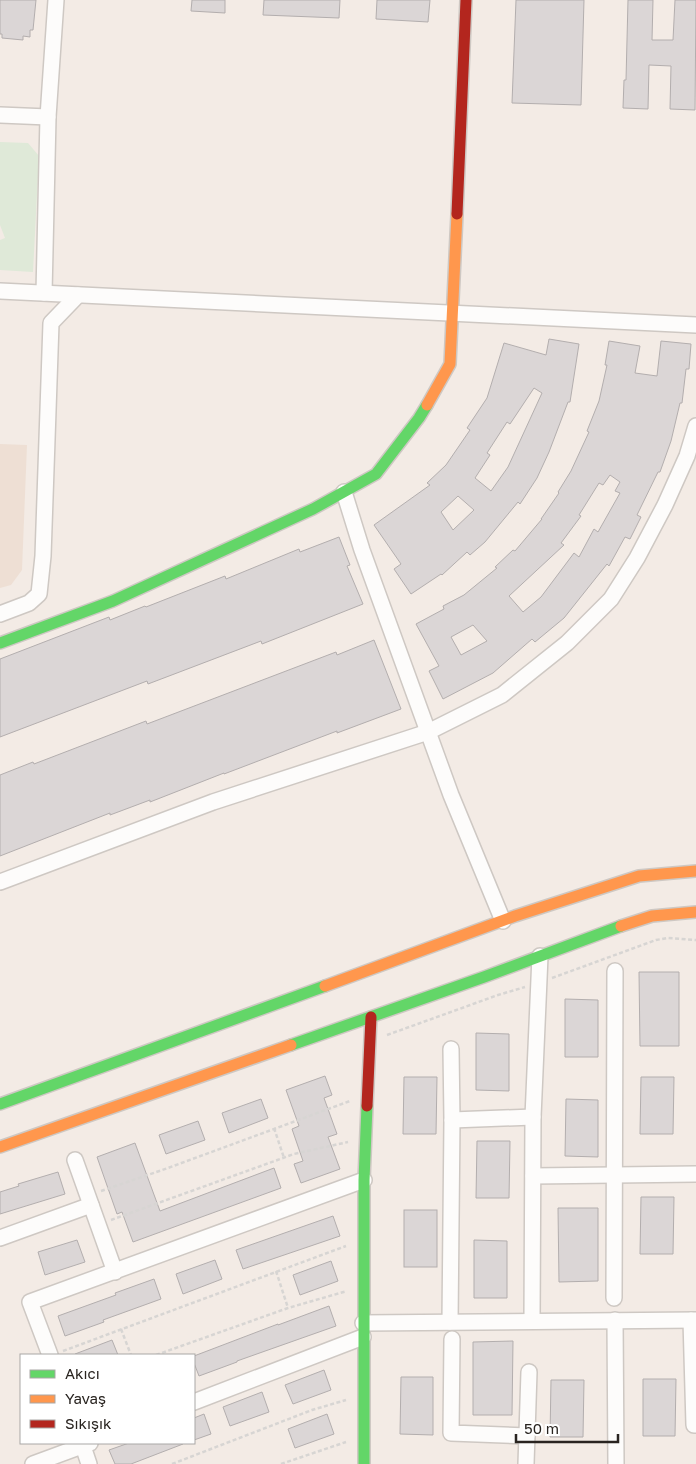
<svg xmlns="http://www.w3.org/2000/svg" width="696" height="1464" viewBox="0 0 696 1464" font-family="'Golos Text',sans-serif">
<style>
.built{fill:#eedfd4}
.green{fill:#dfe9d8}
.building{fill:#dbd6d6;stroke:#b3aeae;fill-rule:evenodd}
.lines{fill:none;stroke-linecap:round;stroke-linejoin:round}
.street-casing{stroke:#cec8c3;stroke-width:18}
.fast-casing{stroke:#cec8c3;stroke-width:14}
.slow-casing{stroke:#cec8c3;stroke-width:14}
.jam-casing{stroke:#cec8c3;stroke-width:14}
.path{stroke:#d7d5d3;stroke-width:2.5;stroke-dasharray:4 2.5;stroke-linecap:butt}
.street{stroke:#fdfcfb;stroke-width:15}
.fast{stroke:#63d668;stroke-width:11}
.slow{stroke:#ff974d;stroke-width:11}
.jam{stroke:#b3261e;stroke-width:11}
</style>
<rect width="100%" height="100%" fill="#f3ebe5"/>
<path class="built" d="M0,444l27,1 -5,125 -11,15 -11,3z"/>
<path class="green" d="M0,142l28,1 11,13 -6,116 -33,-2v-30l5,-2 -5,-13z"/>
<g class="building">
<path d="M0,0h36l-3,30h-3v7l-7,-1v4l-21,-2v-4h-2z"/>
<path d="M192,0h33v13l-34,-2z"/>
<path d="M264,0h76l-1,18 -76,-3z"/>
<path d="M377,0h53l-2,22 -52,-3z"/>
<path d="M516,0h68l-3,105 -69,-2z"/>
<path d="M628,0h25l-1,40h21l2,-40h21l-1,110 -25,-1 1,-43 -22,-1 -1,44 -25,-1 1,-28h2z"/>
<path d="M549,339l30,5 -9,58h-2l-19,50 -12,26 -17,26 -2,-2 -33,40 -15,13 -3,-3 -25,23 -1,-1 -30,20 -17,-25 7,-5 -27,-39 56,-40 -3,-2 19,-18 24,-35 -3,-2 20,-30 17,-55 42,12zM534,388l8,5 -34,74 -17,24 -16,-13 15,-23 -3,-2 20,-31 3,2zM458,496l16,14 -21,20 -12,-18z"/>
<path d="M609,341l31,5 -5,27 22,3 4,-35 30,3 -2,25h-3l-4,34h-2l-9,38 -11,31h-2l-21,43 4,2 -11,22 -5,-2 -16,29 -2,-2 -43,54 -29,24 -3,-3 -39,34 -50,26 -14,-28 10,-5 -23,-42 28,-15 -1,-3 21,-11 33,-27 -2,-1 18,-17 2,1 27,-32h-1l18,-26 -1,-1 13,-21 18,-39 -2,-1 12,-30 8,-36h-2zM610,475l10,7 -5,9 5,2 -22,39 -4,-3 -15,28 -5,-4 -33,44 -18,15 -14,-16 55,-51 -3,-2 20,-27 -2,-1 20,-32 4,2zM473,625l14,16 -26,14 -10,-18z"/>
<path d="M339,537l11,28 -3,1 16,38 -101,40 -1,-3 -113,43 -1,-3 -147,56v-78l109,-42 1,3 35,-14 1,1 79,-31 1,3 73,-30 1,3z"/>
<path d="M374,640l27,69 -64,24v-2l-113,43v-1l-74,29v-2l-40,15v-2l-110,43v-81l33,-13 1,2 112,-43 1,3 189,-72 1,3z"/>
<path d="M639,972h40v74h-39z"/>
<path d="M565,999l33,1v57h-33z"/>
<path d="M476,1033l33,1v57l-33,-1z"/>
<path d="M325,1076l7,19 -8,3 13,36 -9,3 12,32 -39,14 -7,-19 9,-3 -11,-32 7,-3 -13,-36z"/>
<path d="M404,1077h33l-1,57h-33z"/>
<path d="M641,1077h33l-1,57h-33z"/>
<path d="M261,1099l7,19 -39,15 -7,-20z"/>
<path d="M566,1099l32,1v57l-33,-1z"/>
<path d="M198,1121l7,19 -39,14 -7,-19z"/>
<path d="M477,1141h33l-1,57h-33z"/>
<path d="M135,1143l25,68 114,-43 7,20 -148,54 -11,-30 -5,2 -20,-57z"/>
<path d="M58,1172l7,22 -65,20v-22l19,-6 -1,-2z"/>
<path d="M641,1197h33l-1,57h-33z"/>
<path d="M558,1208h40v73l-39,1z"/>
<rect x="404" y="1210" width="33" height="57"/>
<path d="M333,1216l7,20 -97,33 -7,-19z"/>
<path d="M77,1240l8,22 -40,13 -7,-23z"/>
<path d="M474,1240l33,1v57h-33z"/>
<path d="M215,1260l7,19 -39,15 -7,-20z"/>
<path d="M331,1261l7,20 -38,14 -7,-20z"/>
<path d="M154,1279l7,20 -58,21 1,2 -39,14 -7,-20 58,-21 -1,-2z"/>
<path d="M329,1306l7,20 -99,35v1l-38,14 -5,-13v-7l84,-32v1z"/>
<path d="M112,1340l6,15h-42l-1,-1z"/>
<path d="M513,1341l-1,74h-39v-73z"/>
<path d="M324,1370l7,20 -38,14 -8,-19z"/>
<path d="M401,1377h32v58l-33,-1z"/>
<path d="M643,1379h33l-1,57h-32z"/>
<path d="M551,1380h33l-1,57h-33z"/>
<path d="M262,1392l7,20 -39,14 -7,-19z"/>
<path d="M204,1414l7,20 -17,6v-22z"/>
<path d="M327,1414l7,20 -39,14 -7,-19z"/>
<path d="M129,1443h54v1l-52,20h-16l-6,-14z"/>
</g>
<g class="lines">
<defs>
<g id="street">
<path d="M0,115l48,2"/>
<path d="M0,291l696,34"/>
<path d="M44,293l4,-176 8,-117"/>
<path d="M344,492l18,58 89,245 52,126"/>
<path d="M0,614l29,-11 10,-9 4,-38 8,-233 27,-28"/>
<path d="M0,882l213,-80 215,-70 74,-37 65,-52 44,-44 26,-41 28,-53 22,-49 9,-30"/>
<path d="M452,1120l81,-3"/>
<path d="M75,1160l40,112"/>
<path d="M533,1176l163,-2"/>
<path d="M0,1238l91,-33"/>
<path d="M614,1298l1,-327"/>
<path d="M615,1320l1,144"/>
<path d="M691,1320l3,105h2"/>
<path d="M532,1321l1,-204 7,-161"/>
<path d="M450,1322l2,-202 -1,-71"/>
<path d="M363,1323l333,-3"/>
<path d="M452,1339l-1,94 76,3"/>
<path d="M50,1355l-20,-53 334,-122"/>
<path d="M194,1402l169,-65"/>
<path d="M82,1443l7,21"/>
<path d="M33,1464l57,-21"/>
<path d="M526,1464l3,-92"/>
</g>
<g id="fast">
<path d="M0,643l113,-42 200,-92 63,-35 43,-56 8,-13"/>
<path d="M291,1045l193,-68 137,-51"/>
<path d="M0,1104l325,-118"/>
<path d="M364,1464v-284l3,-74"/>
</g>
<g id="slow">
<path d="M427,405l23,-41 7,-150"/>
<path d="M621,926l31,-10 44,-4"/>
<path d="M325,986l190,-70 124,-40 57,-5"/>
<path d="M0,1147l291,-102"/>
</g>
<g id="jam">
<path d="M457,214l9,-214"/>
<path d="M367,1106l4,-89"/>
</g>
</defs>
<use href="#street" class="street-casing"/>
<use href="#fast" class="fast-casing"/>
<use href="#slow" class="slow-casing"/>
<use href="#jam" class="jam-casing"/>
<g class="path">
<path d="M552,978l104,-38 12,-2 28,2"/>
<path d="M387,1035l111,-40 27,-8"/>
<path d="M274,1128l10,30"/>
<path d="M101,1191l67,-23 182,-67"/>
<path d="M111,1220l183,-66 54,-12"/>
<path d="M276,1271l12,37"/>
<path d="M121,1329l10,26"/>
<path d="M63,1351l283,-105"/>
<path d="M156,1355l132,-47 59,-17"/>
<path d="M172,1464l140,-54 34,-10"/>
<path d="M281,1464l65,-22"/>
</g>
<use href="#street" class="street"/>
<use href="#fast" class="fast"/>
<use href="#slow" class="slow"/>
<use href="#jam" class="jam"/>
</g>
<rect x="20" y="1354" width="175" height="90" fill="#ffffff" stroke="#a9a7a6"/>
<rect x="30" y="1370" width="25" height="8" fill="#63d668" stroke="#a9a7a6"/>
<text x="65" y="1379" font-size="15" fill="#292420">Akıcı</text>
<rect x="30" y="1395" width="25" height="8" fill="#ff974d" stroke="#a9a7a6"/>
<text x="65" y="1404" font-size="15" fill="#292420">Yavaş</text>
<rect x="30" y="1420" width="25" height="8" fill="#b3261e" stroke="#a9a7a6"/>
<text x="65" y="1429" font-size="15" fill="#292420">Sıkışık</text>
<path d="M516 1434v8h102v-8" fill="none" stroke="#292420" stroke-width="2.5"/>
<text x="524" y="1434" font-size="15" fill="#292420" stroke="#ffffff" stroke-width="4" paint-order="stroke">50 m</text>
</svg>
